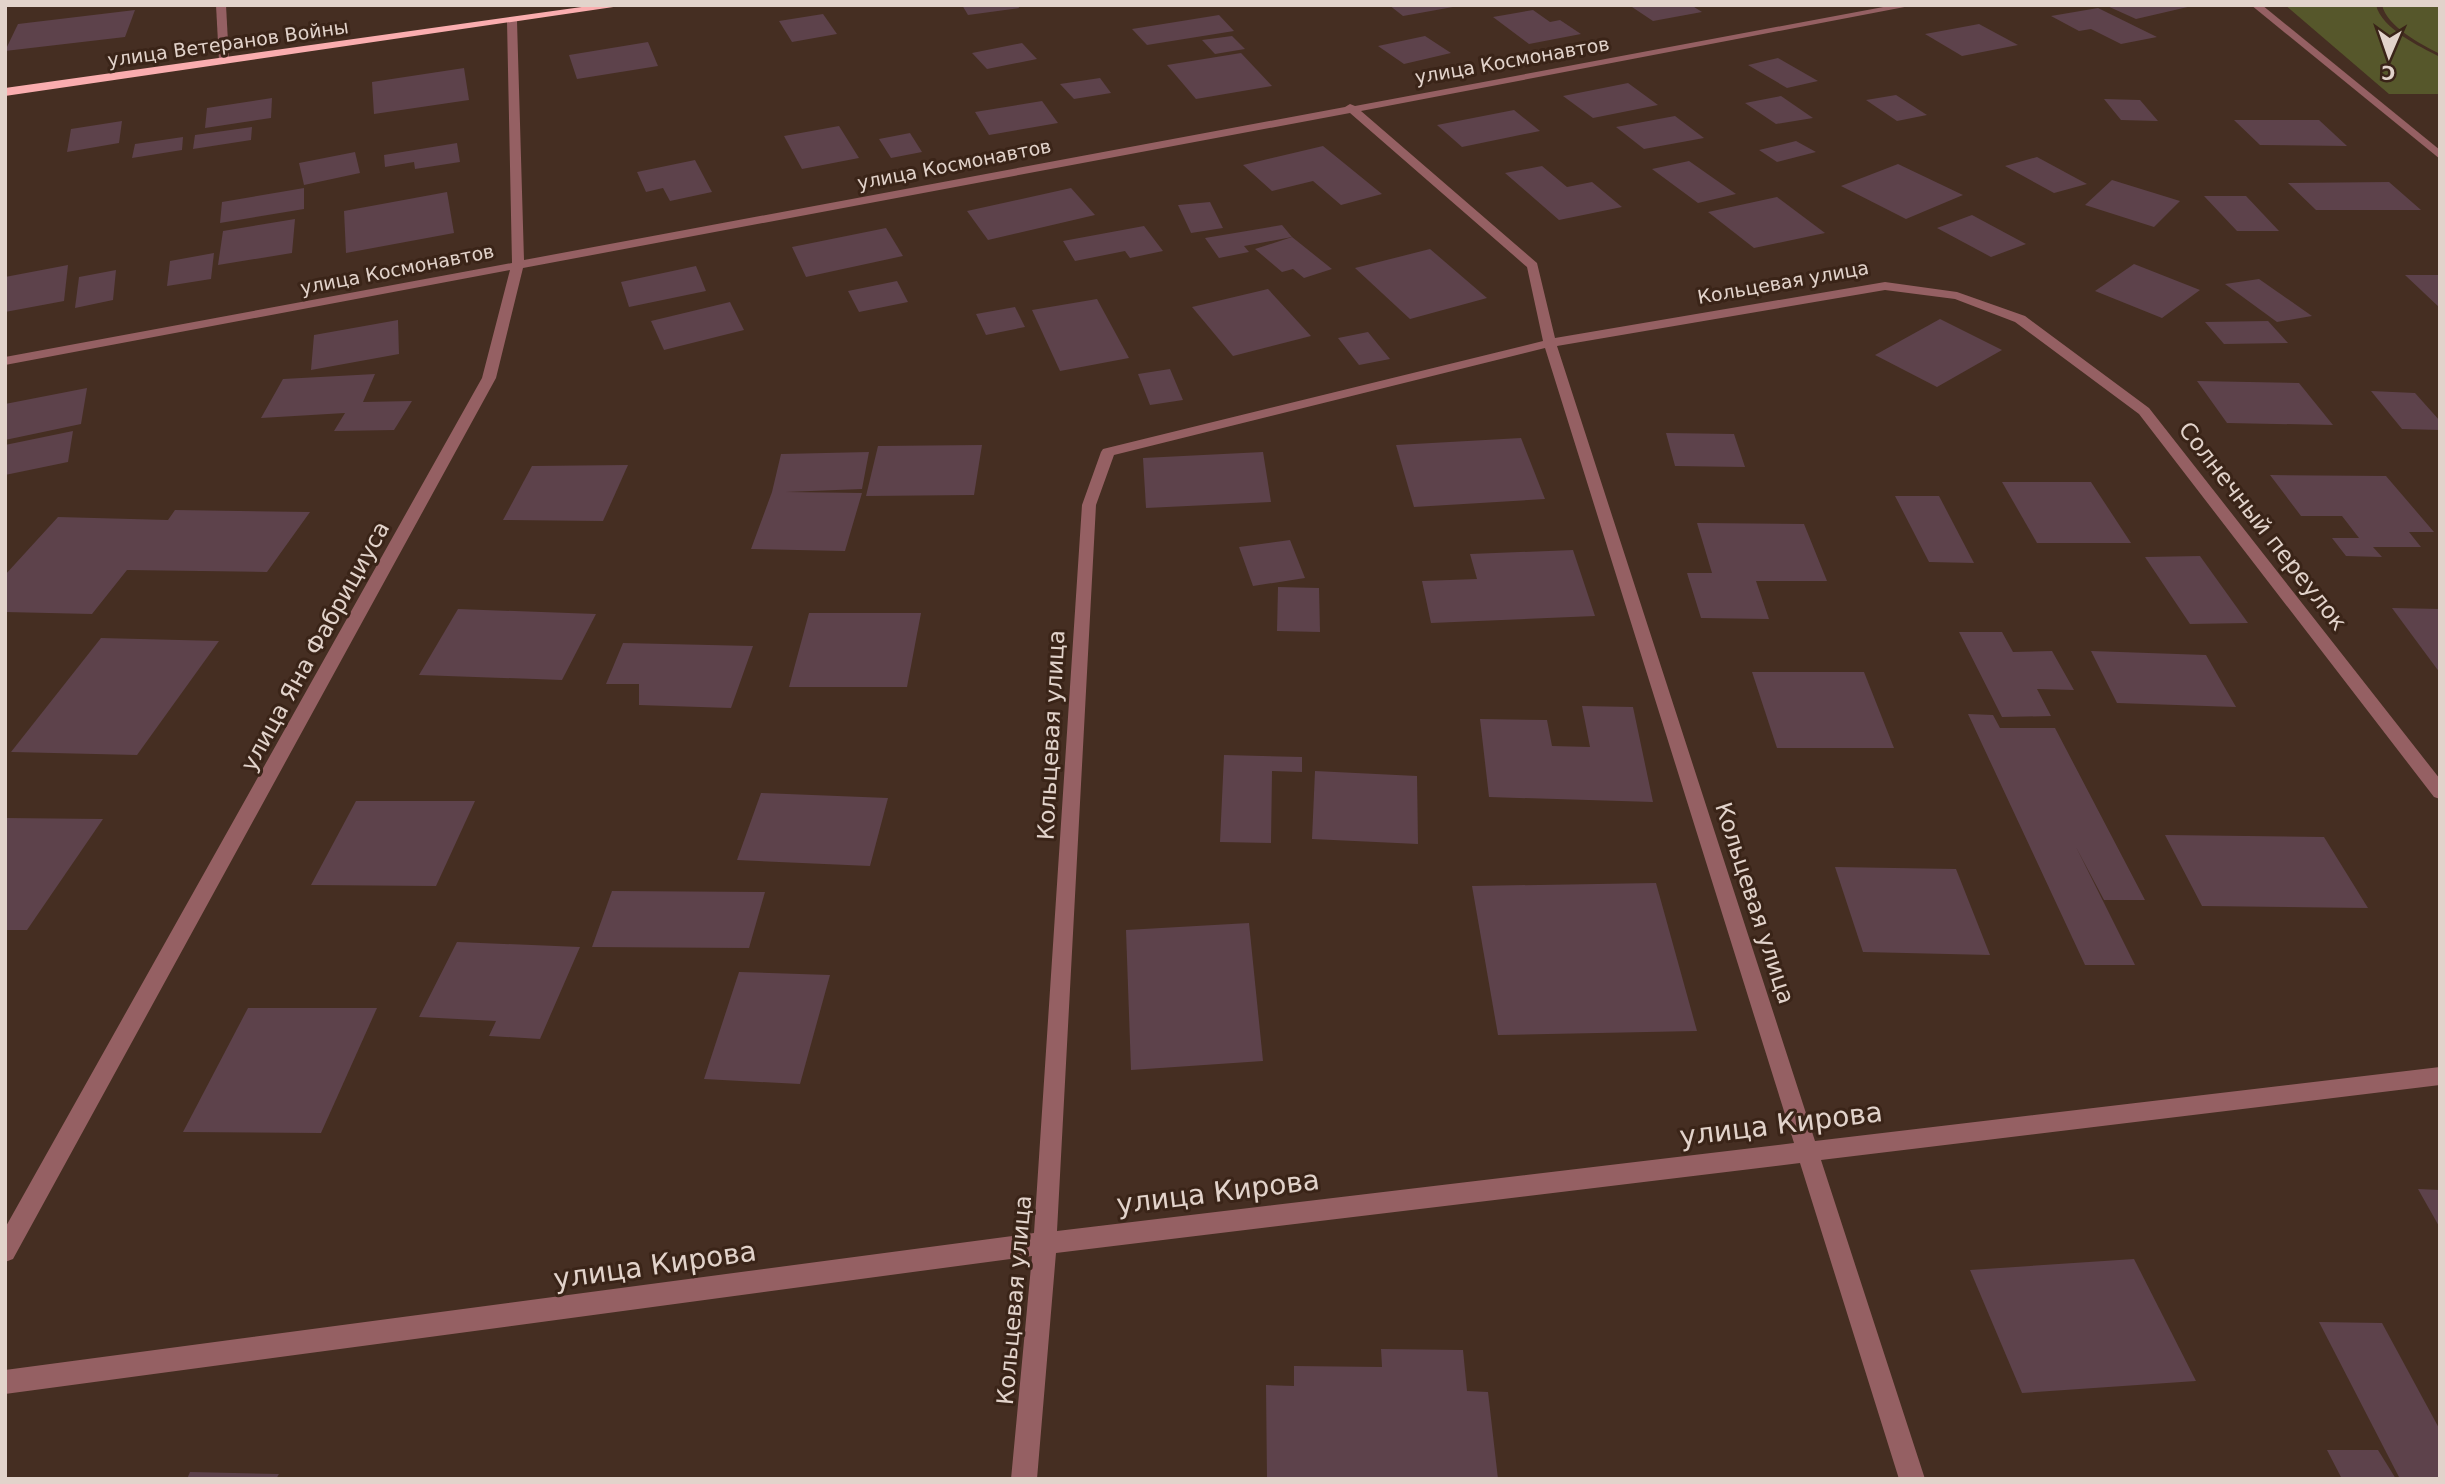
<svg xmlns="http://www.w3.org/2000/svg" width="2445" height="1484" viewBox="0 0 2445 1484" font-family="'DejaVu Sans',sans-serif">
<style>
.green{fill:#56572b}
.building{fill:#5d424b}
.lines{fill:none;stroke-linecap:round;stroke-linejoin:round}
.minor{fill:#956063;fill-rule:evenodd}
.highway{fill:#faadaf;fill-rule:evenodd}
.labels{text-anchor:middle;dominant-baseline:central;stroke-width:6;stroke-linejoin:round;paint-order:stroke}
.far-street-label{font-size:19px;fill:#e2d3cb;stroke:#3a2418}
.street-label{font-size:23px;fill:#e2d3cb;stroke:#3a2418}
.near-street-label{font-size:28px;fill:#e2d3cb;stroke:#3a2418}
</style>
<rect width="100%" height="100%" fill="#452e22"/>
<g class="green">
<path d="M2285,5h91c6,24 43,41 64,52v37h-51z"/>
<path d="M2382,5h58v49c-19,-10 -53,-27 -58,-49z"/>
</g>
<g class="building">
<path d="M962,5h56l1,3 -51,7z"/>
<path d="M1389,5h64v2l-50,9z"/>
<path d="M1629,5h62l11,7 -49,9z"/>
<path d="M2105,5h87v1l-56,13z"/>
<path d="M2098,8l59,29 -36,7 -30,-15 -12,2 -28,-15z"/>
<path d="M135,10l-10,27 -120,14 13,-27z"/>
<path d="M1533,10l17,12 10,-2 21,14 -52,10 -36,-27z"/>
<path d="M823,14l14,20 -45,8 -13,-21z"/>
<path d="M1219,15l15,16 -87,14 -15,-16z"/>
<path d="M1979,24l39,21 -56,11 -37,-22z"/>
<path d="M1232,36l13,13 -30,5 -13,-14z"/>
<path d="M1425,36l26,17 -47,11 -26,-18z"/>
<path d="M648,42l10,24 -81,13 -8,-24z"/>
<path d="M1022,43l15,16 -50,10 -15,-16z"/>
<path d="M1241,53l31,33 -76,13 -29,-34z"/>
<path d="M1778,58l40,23 -31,7 -39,-23z"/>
<path d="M464,68l5,32 -95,14 -2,-32z"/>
<path d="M1100,78l11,15 -37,6 -14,-15z"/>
<path d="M1628,83l30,22 -65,13 -30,-22z"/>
<path d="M1896,95l31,20 -30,6 -31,-21z"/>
<path d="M1781,96l32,22 -37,6 -31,-21z"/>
<path d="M272,98l-1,20 -66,10 2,-20z"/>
<path d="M2104,99l36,1 18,21 -37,-1z"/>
<path d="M1042,101l16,22 -69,12 -14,-23z"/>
<path d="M1514,110l26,21 -78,16 -25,-22z"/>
<path d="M1675,116l29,22 -60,11 -28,-22z"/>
<path d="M2234,120h85l28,26 -87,-1z"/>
<path d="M122,121l-3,22 -52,9 4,-23z"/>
<path d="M839,126l20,32 -57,11 -18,-33z"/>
<path d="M252,127l-1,13 -58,9 2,-14z"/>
<path d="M910,133l12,19 -31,6 -12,-19z"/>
<path d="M183,137l-1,13 -50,8 3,-14z"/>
<path d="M1796,141l20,11 -39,10 -18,-12z"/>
<path d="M457,143l3,19 -45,7 -1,-7 -29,5 -1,-12z"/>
<path d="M1323,146l59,48 -41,11 -28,-24 -41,10 -29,-26z"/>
<path d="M355,152l5,21 -56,12 -5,-22z"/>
<path d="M2037,157l50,27 -33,9 -49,-27z"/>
<path d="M695,160l17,32 -42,9 -7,-13 -17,4 -9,-20z"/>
<path d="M1689,161l47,33 -38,9 -46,-34z"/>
<path d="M1898,164l65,31 -57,24 -65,-33z"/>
<path d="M1542,166l25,21 25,-5 30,25 -63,13 -54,-47z"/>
<path d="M2112,180l68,21 -26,26 -69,-22z"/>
<path d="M2389,182l32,28h-105l-28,-27z"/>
<path d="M304,188v21l-84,14 2,-21z"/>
<path d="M1071,188l24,27 -107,25 -21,-29z"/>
<path d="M447,192l7,41 -108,20 -2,-42z"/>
<path d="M2204,196h42l33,35h-42z"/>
<path d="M1777,197l48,36 -71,15 -46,-36z"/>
<path d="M1210,202l13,26 -32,5 -13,-28z"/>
<path d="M1972,215l54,29 -35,13 -54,-29z"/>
<path d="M295,219l-3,34 -74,12 5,-34z"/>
<path d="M1282,225l10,12 -48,9 5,6 -30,6 -14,-20z"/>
<path d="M1144,226l19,25 -33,7 -5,-7 -50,10 -12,-20z"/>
<path d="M886,228l17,28 -97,21 -14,-30z"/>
<path d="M1292,237l40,32 -28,9 -11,-9 -11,3 -27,-23z"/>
<path d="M1430,249l57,49 -77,21 -55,-51z"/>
<path d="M214,253l-3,26 -44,7 3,-25z"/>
<path d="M2134,264l66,26 -38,28 -67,-27z"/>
<path d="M68,265l-4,36 -59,11v-35z"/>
<path d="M696,266l10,25 -77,16 -8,-25z"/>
<path d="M116,270l-3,30 -38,8 4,-31z"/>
<path d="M2405,275h35v33z"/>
<path d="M2259,279l53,37 -35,6 -52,-38z"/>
<path d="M897,281l11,21 -49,10 -11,-21z"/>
<path d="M1268,289l43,47 -78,20 -41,-49z"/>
<path d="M1097,299l32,59 -69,13 -28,-61z"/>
<path d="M730,302l14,28 -80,20 -13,-29z"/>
<path d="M1015,307l10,20 -39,8 -10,-21z"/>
<path d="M1940,319l62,31 -65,37 -62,-32z"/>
<path d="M398,320l1,34 -88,16 3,-35z"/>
<path d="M2268,321l20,22 -64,1 -19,-22z"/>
<path d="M1368,332l22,27 -31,6 -21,-27z"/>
<path d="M1170,369l13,31 -33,5 -12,-31z"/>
<path d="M375,374l-12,28 49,-1 -18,29 -60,1 11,-18 -84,5 22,-39z"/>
<path d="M2197,381l102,2 34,42 -106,-2z"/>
<path d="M87,388l-6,36 -76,16v-36z"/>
<path d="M2371,391l44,2 25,28v9l-38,-1z"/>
<path d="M73,431l-5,31 -63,13v-30z"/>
<path d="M1666,433l68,1 11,33 -70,-1z"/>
<path d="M1521,438l24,61 -131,8 -18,-62z"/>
<path d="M982,445l-8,50 -108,1 12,-50z"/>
<path d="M869,452l-7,37 -76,3 76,1 -17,58 -94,-2 21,-57 9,-38z"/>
<path d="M1263,452l8,50 -125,6 -3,-50z"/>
<path d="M628,465l-25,56 -100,-1 29,-54z"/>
<path d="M2270,475l116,1 48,56h-25l12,15h-48l9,10 -36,-1 -14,-18h27l-17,-22h-41z"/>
<path d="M2002,482h89l40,61h-94z"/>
<path d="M1895,496h44l35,67 -45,-1z"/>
<path d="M175,510l135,2 -43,60 -140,-2 -35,44 -87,-2v-37l53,-58 110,3z"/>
<path d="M1697,523l107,1 23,57h-71l13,38 -68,-1 -14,-45h25z"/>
<path d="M1290,540l15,38 -52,8 -14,-39z"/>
<path d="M1573,550l22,66 -164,7 -9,-42 55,-2 -7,-25z"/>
<path d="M2200,556l48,67 -58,1 -45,-67z"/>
<path d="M1278,587l41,1 1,44 -43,-1z"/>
<path d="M2392,608l48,1v64z"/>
<path d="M458,609l138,5 -34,66 -143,-5z"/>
<path d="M809,613h112l-14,74h-118z"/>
<path d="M1959,632h43l11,20 39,-1 22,39 -37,-1 14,27 -49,1z"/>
<path d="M101,638l118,3 -82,114 -126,-3z"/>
<path d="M623,643l130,3 -22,62 -92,-3v-21h-33z"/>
<path d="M2091,651l115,4 30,52 -119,-4z"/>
<path d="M1752,672h112l30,76h-117z"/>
<path d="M1582,706l51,1 20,95 -164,-5 -9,-78 67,1 5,26 38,1z"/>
<path d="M1968,714l25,1 7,13h55l90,172h-41l-28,-53 59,118h-50z"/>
<path d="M1224,755l78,2v15l-30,-1 -1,72 -51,-1z"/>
<path d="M1315,771l102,5 1,68 -106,-5z"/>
<path d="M761,793l127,5 -18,68 -133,-6z"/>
<path d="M356,801h119l-39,85 -125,-1z"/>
<path d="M5,818l98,1 -76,111h-22z"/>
<path d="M2165,835l159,2 44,71 -166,-2z"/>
<path d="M1835,867l121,2 34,86 -127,-3z"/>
<path d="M1656,883l41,148 -199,4 -26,-149z"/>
<path d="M612,891l153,1 -16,56 -157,-1z"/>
<path d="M1249,923l14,138 -132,9 -5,-140z"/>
<path d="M457,942l123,5 -40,92 -51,-3 7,-15 -77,-4z"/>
<path d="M739,972l91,3 -30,109 -96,-5z"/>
<path d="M248,1008h129l-56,125 -138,-1z"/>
<path d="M2418,1189l22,1v38z"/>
<path d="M2134,1259l62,122 -174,12 -52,-123z"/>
<path d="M2319,1322l63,1 58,107v49h-40z"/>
<path d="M1381,1349l82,1 4,41 21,1 10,87h-231l-1,-94 28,1v-20l88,1z"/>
<path d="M2327,1450h51l18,29h-54z"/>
<path d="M190,1472l89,2 -3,5h-89z"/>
</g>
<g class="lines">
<g class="minor">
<path d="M216,5h10l3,56 -5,3 -5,-3z"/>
<path d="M1894,5h21l-554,106 176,152 18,75 330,-56 72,10 68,24 124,92 291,371v20l-6,-2 -295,-383 -124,-92 -60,-23 -70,-9 -328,56 258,795 625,-74v18l-619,75 104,319h-26l-99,-316 -744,90 -19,226h-26l21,-223 -1027,138v-24l1029,-137 48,-728 19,-53 2,-3 440,-108 -16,-74 -177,-154 -827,155 -27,110 -483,881 -8,3v-34l477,-850 28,-108 -505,95v-8l507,-94 -5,-242 5,-3 5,3 7,239 821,-153 5,-3 5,2zM1545,348l249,795 -737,88 39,-726 18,-50z"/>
<path d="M2251,5h11l178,145v9z"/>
</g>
<path class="highway" d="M596,5h31l-622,91v-8z"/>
</g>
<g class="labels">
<g class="far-street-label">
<text transform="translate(228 43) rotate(-8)">улица Ветеранов Войны</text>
<text transform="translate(1512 60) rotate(-10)">улица Космонавтов</text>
<text transform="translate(954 164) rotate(-11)">улица Космонавтов</text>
<text transform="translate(397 269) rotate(-11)">улица Космонавтов</text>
<text transform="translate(1783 282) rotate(-10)">Кольцевая улица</text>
</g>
<g class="street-label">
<text transform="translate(2263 526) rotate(52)">Солнечный переулок</text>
<text transform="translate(315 646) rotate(-61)">улица Яна Фабрициуса</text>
<text transform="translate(1051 735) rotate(-87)">Кольцевая улица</text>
<text transform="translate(1755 903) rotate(72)">Кольцевая улица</text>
<text transform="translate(1014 1300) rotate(-85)">Кольцевая улица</text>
</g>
<g class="near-street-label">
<text transform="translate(1781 1124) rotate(-7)">улица Кирова</text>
<text transform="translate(1218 1192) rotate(-7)">улица Кирова</text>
<text transform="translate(655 1265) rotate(-8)">улица Кирова</text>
</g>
</g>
<rect width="2445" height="1484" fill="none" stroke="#e2d3cb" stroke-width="14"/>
<g transform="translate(2389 56) rotate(182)" stroke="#3a2418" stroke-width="5" paint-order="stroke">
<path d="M0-5L12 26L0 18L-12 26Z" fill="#e2d3cb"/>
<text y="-10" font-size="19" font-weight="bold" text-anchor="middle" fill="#e2d3cb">С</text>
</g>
</svg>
